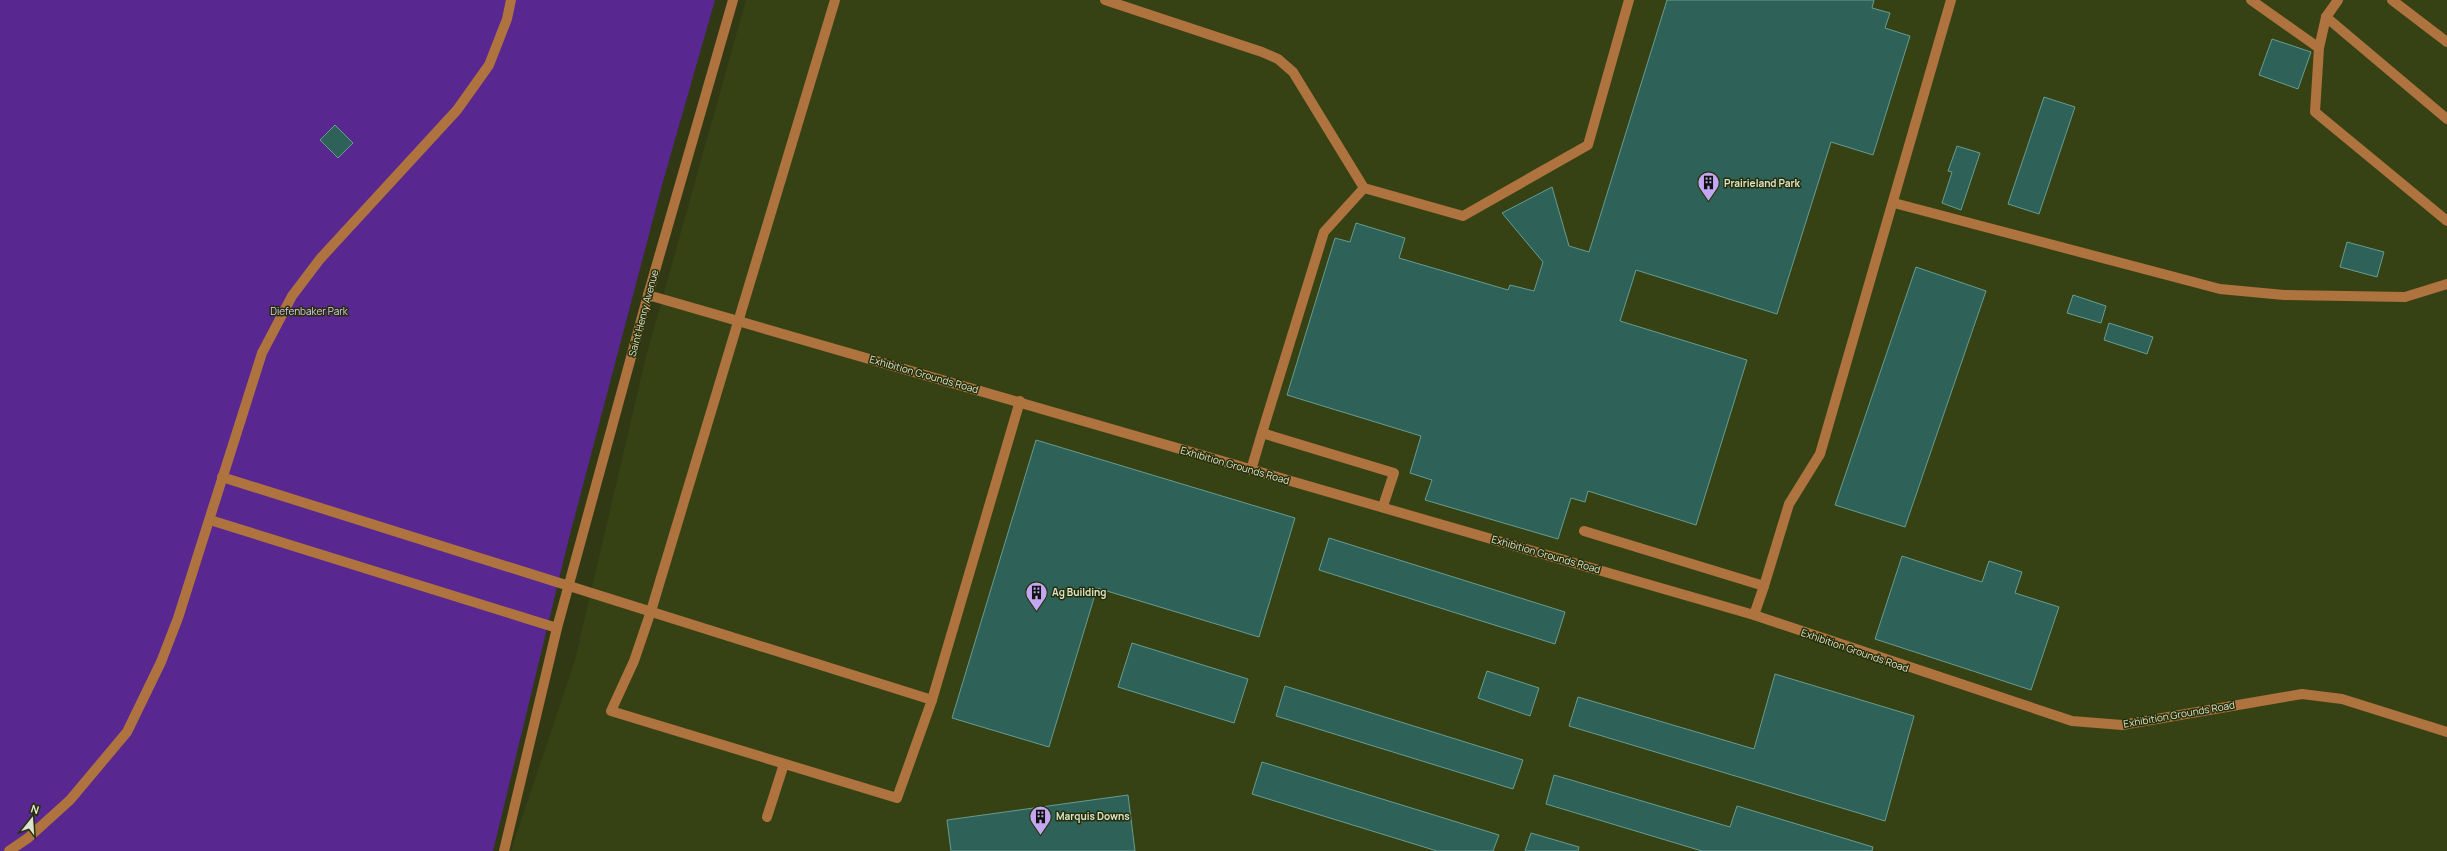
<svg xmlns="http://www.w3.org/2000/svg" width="2447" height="851" viewBox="0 0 2447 851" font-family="Manrope,sans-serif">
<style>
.built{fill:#374214}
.green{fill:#582790}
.building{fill:#2e6259;stroke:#679c91}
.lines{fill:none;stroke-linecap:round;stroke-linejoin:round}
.minor{stroke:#ae733f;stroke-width:10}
.labels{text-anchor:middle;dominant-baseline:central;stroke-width:3;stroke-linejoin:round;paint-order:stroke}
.poi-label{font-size:10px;font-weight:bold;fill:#dce3ce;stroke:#272f09;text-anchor:start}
.park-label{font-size:10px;fill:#dbc8ff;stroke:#272f09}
.street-label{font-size:10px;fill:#dce3ce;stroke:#272f09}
</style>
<rect width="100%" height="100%" fill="#313914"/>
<path class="built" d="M746,0h1701v851h-1936l64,-191 71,-303z"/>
<path class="green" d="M0,0h715l-53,185 -94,357 -75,309h-493z"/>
<g class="building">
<path d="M1667,0h207l-2,8 18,5 -5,15 25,8 -37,119 -42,-13 -54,172 -141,-44 -16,51 127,39 -51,165 -108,-34 -3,11 -14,-4 -13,41 -133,-39 7,-20 -22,-7 11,-37 -134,-41 48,-157 15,4 6,-19 49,15 -6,20 109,32 2,-5 24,6 9,-29 -41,-49 50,-26 17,59 20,6z"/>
<path d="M2272,39l39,13 -13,37 -39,-14z"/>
<path d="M2044,97l31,10 -36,107 -31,-10z"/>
<path d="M335,125l18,18 -15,15 -18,-18z"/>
<path d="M1957,146l23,7 -19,57 -19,-7 10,-31 -4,-1z"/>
<path d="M2347,242l37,10 -7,25 -37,-10z"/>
<path d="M1916,267l70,24 -81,236 -70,-22z"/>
<path d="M2073,295l33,11 -5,17 -34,-10z"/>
<path d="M2109,323l44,14 -6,17 -43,-14z"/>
<path d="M1036,440l259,78 -36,119 -162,-49 -48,159 -97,-29z"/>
<path d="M1329,538l236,74 -10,32 -236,-74z"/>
<path d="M1902,556l80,26 7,-21 33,11 -7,21 44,14 -28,83 -156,-51z"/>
<path d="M1132,643l116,36 -14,44 -116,-36z"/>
<path d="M1487,671l52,17 -9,28 -52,-18z"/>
<path d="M1775,674l139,42 -29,105 -316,-95 9,-29 176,52z"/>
<path d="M1285,686l238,74 -10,29 -237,-73z"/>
<path d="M1262,762l237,73 -6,16h-56l-185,-57z"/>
<path d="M1554,775l176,52 7,-21 136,41 -1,4h-170l-156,-47z"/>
<path d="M1128,795l7,56h-184l-4,-31z"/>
<path d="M1531,833l48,14 -1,4h-53z"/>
</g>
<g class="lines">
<g class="minor">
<path d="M835,0l-184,611 -17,50 -23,50 286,87 35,-98 88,-299"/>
<path d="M1105,0l157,52 16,7 15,13 71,116 99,28 125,-71 41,-145"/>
<path d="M2251,0l68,48 -4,64 132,109"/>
<path d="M2392,0l55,42"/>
<path d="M2326,17l121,102"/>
<path d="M2319,48l7,-31 12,-17"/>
<path d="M1364,188l-40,44 -62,201 132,40 -11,33"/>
<path d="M1894,203l326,86 64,6 121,2 42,-13"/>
<path d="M648,295l1106,320 318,106 50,4 180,-31 40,5 105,33"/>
<path d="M1251,470l11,-37"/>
<path d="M222,477l710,223"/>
<path d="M210,520l347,108"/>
<path d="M1584,531l180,55 25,-82 31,-50 131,-454"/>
<path d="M1754,615l10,-29"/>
<path d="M767,817l17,-53"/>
<path d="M9,851l19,-13 42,-38 57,-68 34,-70 17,-44 84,-265 30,-57 28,-37 137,-149 32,-45 18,-46 4,-19"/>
<path d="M504,851l53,-223 91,-333 85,-295"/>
</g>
</g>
<defs>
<symbol id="building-pin" viewBox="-11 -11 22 30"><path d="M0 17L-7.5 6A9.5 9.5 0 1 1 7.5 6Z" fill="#c3a7f2" stroke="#272f09"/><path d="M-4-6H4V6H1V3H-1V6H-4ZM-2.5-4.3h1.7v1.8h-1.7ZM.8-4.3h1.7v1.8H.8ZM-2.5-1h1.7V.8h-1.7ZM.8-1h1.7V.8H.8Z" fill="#111"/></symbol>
</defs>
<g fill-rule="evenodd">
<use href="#building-pin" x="1696" y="170" width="25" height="34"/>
<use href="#building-pin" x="1024" y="580" width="25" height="34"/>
<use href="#building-pin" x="1028" y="804" width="25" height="34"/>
</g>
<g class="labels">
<g class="poi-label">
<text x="1724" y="183">Prairieland Park</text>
<text x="1052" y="592">Ag Building</text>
<text x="1056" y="816">Marquis Downs</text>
</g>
<g class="park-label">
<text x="309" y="311">Diefenbaker Park</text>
</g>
<g class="street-label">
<text transform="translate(643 313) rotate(-75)">Saint Henry Avenue</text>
<text transform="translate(924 374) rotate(16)">Exhibition Grounds Road</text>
<text transform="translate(1235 465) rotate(16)">Exhibition Grounds Road</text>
<text transform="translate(1546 554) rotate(16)">Exhibition Grounds Road</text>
<text transform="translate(1855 650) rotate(19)">Exhibition Grounds Road</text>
<text transform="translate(2179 714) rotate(-10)">Exhibition Grounds Road</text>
</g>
</g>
<g transform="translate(32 819) rotate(17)" stroke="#272f09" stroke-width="3" paint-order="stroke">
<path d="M0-3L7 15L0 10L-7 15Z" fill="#dce3ce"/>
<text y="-6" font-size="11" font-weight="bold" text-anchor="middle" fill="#dce3ce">N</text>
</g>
</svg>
